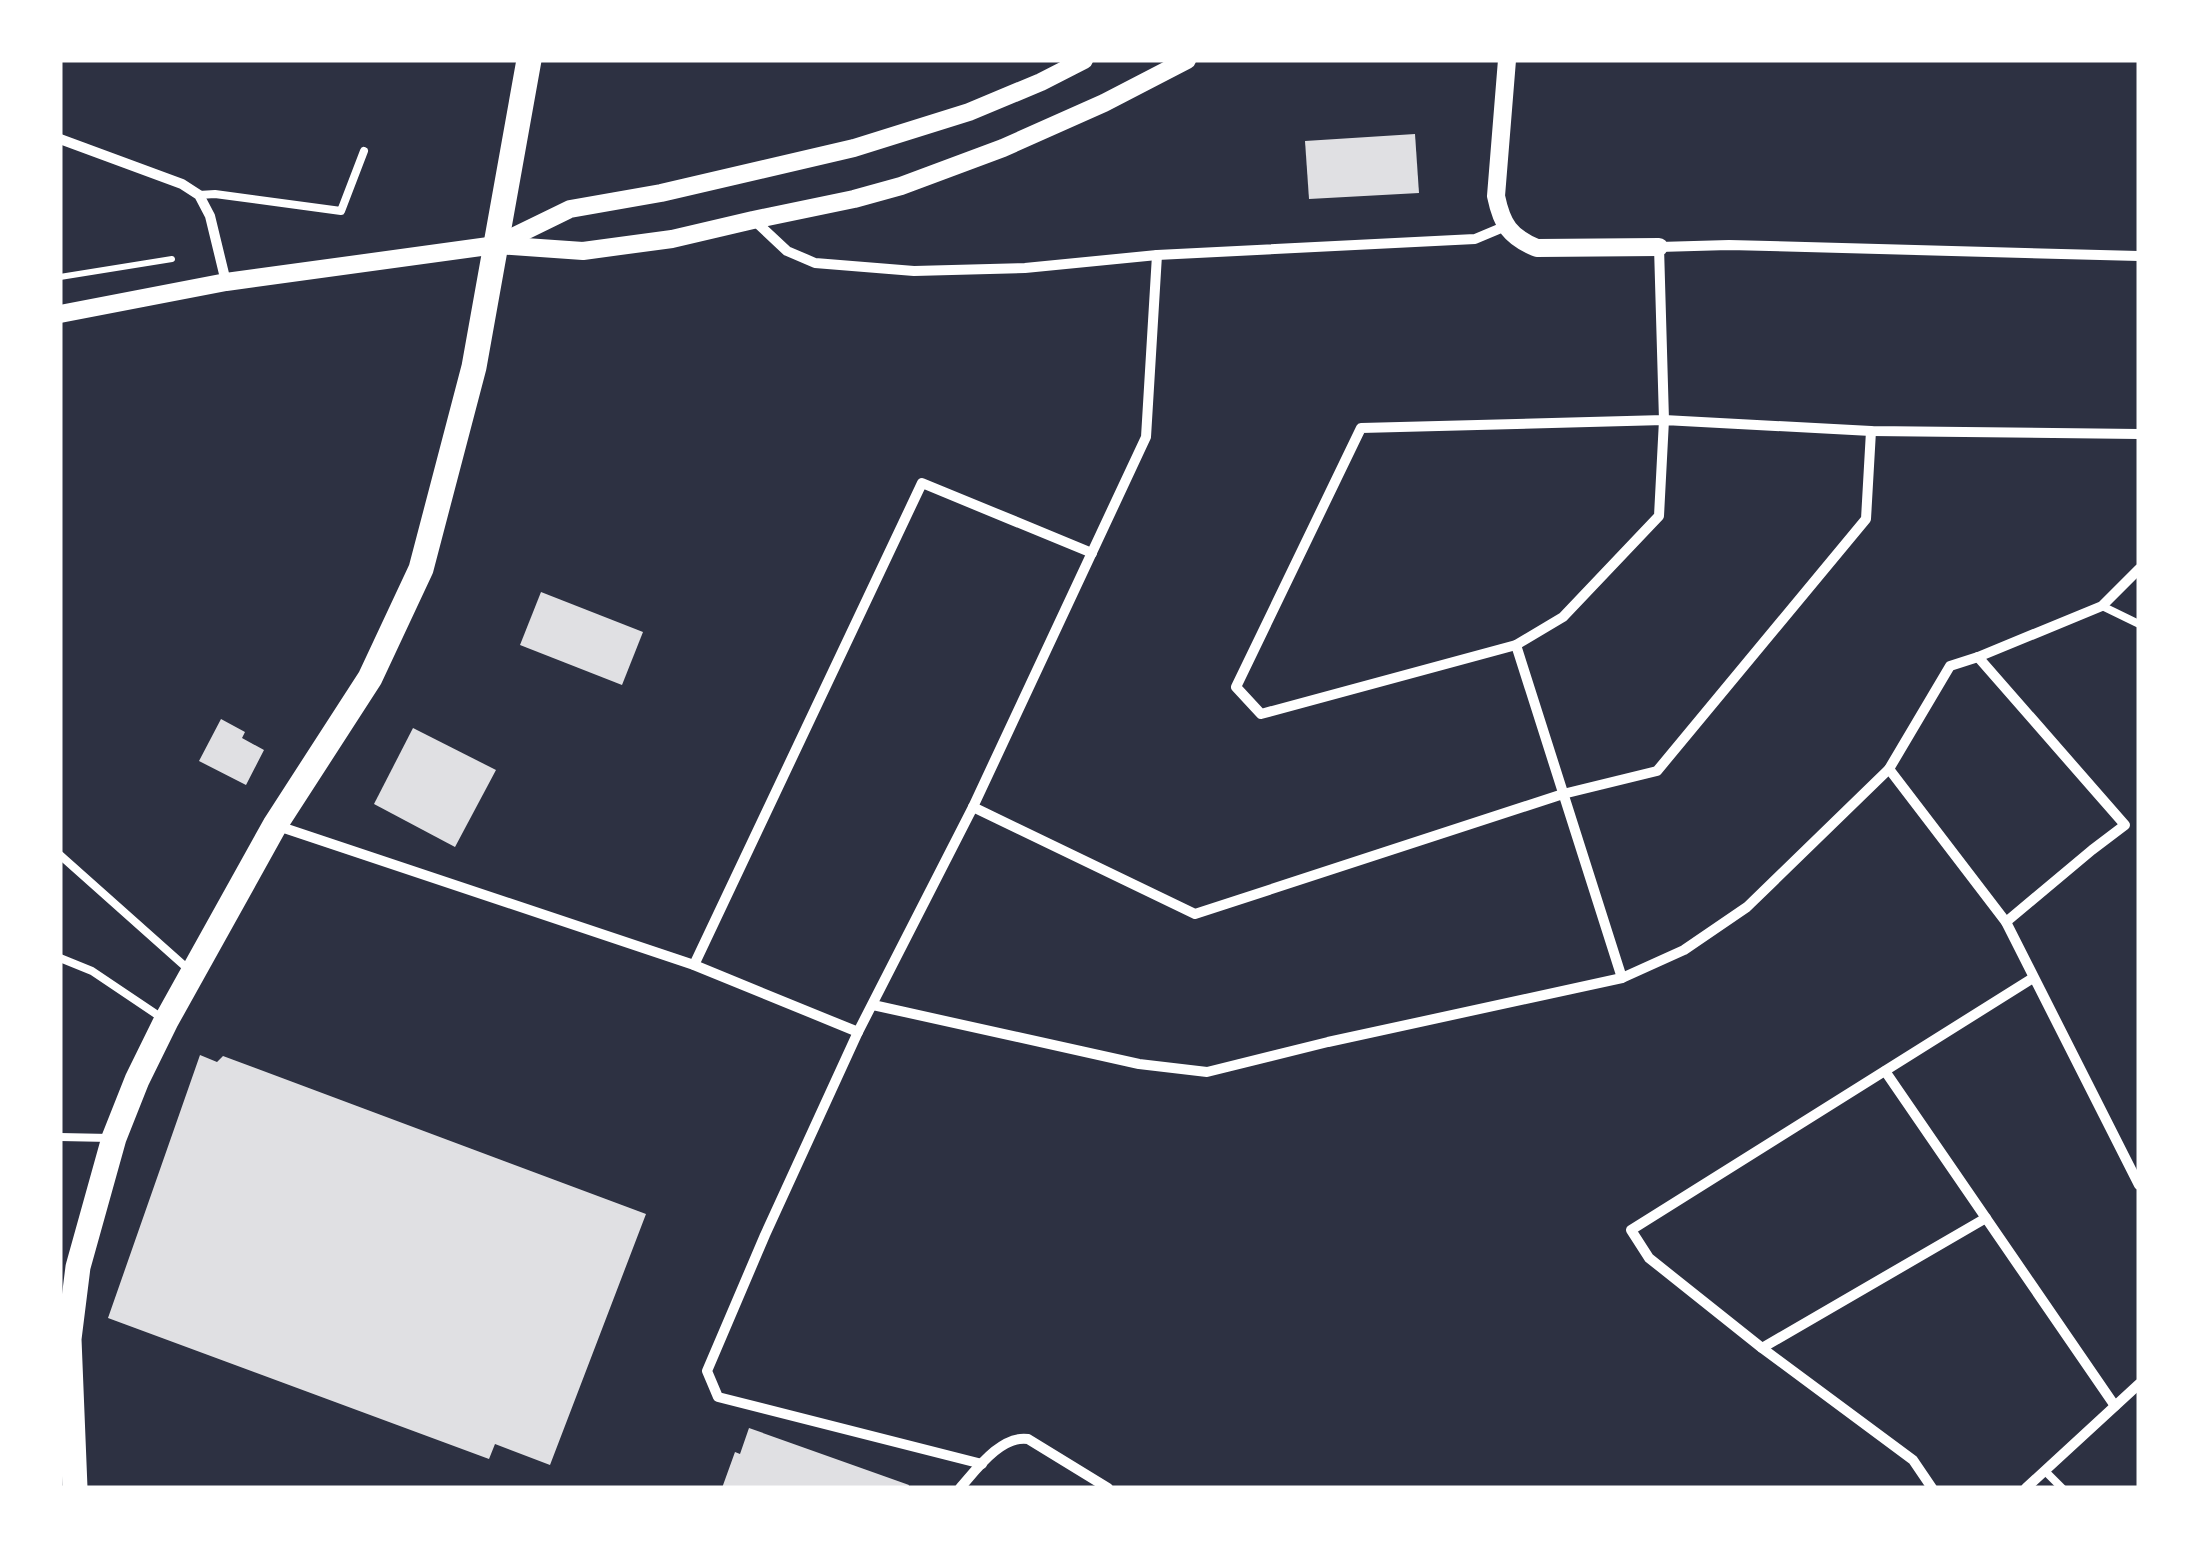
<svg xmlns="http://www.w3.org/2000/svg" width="2199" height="1548" viewBox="0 0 2199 1548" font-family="Jost,sans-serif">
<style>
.building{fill:#e0e0e3}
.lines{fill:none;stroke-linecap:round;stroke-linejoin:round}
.path{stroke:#fff;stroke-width:6}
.service{stroke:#fff;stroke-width:8}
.minor{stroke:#fff;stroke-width:10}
.tertiary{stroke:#fff;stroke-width:18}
.primary{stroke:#fff;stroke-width:25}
</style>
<rect width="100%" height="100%" fill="#2d3142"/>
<g class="building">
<path d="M1415,134l4,59 -110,6 -4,-58z"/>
<path d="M541,592l102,40 -21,53 -102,-40z"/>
<path d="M221,719l24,13 -3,6 22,12 -18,35 -47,-24z"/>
<path d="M413,728l83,42 -41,77 -81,-43z"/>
<path d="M200,1055l17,7 6,-6 423,158 -96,251 -55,-21 -6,15 -381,-141z"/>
<path d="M749,1428l160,57 -1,3h-186l13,-36 5,2z"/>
</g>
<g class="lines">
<path class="path" d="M60,277l112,-18"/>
<g class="service">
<path d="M199,195l16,-1 126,17 23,-60"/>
<path d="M2102,606l37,18"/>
<path d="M60,855l128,114"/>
<path d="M60,958l32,13 70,47"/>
<path d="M60,1137l50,1"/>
<path d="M2045,1471l17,17"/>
</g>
<g class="minor">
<path d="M60,139l122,45 17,11 11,21 16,66"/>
<path d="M754,220l33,31 28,12 99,8 111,-3 132,-13 318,-16 31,-13"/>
<path d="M2139,256l-410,-11 -70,2 5,173 -5,96 -96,101 -47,28 -255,69 -25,-27 125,-259 303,-8 207,11 268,3"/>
<path d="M1516,645l106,333"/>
<path d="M1978,657l147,168 -33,25 -86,72"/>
<path d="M1889,769l117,153 133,263"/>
<path d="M973,807l222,107 368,-120 94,-23 209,-252 5,-88"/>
<path d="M275,825l419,140 164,67"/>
<path d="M694,965l228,-482 170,70"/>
<path d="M873,1005l266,59 68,8 121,-30 294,-64 62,-28 63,-43 142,-138 61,-103 28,-9 124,-51 37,-37"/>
<path d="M1885,1071l230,335"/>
<path d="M1762,1348l224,-130"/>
<path d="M982,1464l-264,-67 -11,-26 58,-136 93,-203 115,-225 173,-370 11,-182"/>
<path d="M960,1488c16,-18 41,-53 68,-49l80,49"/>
<path d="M1932,1488l-19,-28 -151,-112 -113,-90 -18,-28 402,-252"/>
<path d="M2026,1488l113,-104"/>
</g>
<g class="tertiary">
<path d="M1507,60l-11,136c6,29 14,41 41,52l122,-1"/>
<path d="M496,245l74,-36 91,-16 193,-45 115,-36 72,-30 43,-22"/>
<path d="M60,314l166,-32 270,-37 87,6 89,-12 81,-19 101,-21 47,-13 102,-38 101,-45 83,-43"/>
</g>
<path class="primary" d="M75,1488l-6,-149 9,-72 36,-129 23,-58 29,-59 109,-196 95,-147 51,-109 53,-202 55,-307"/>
</g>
<rect width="2199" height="1548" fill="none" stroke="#ffffff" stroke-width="125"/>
</svg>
